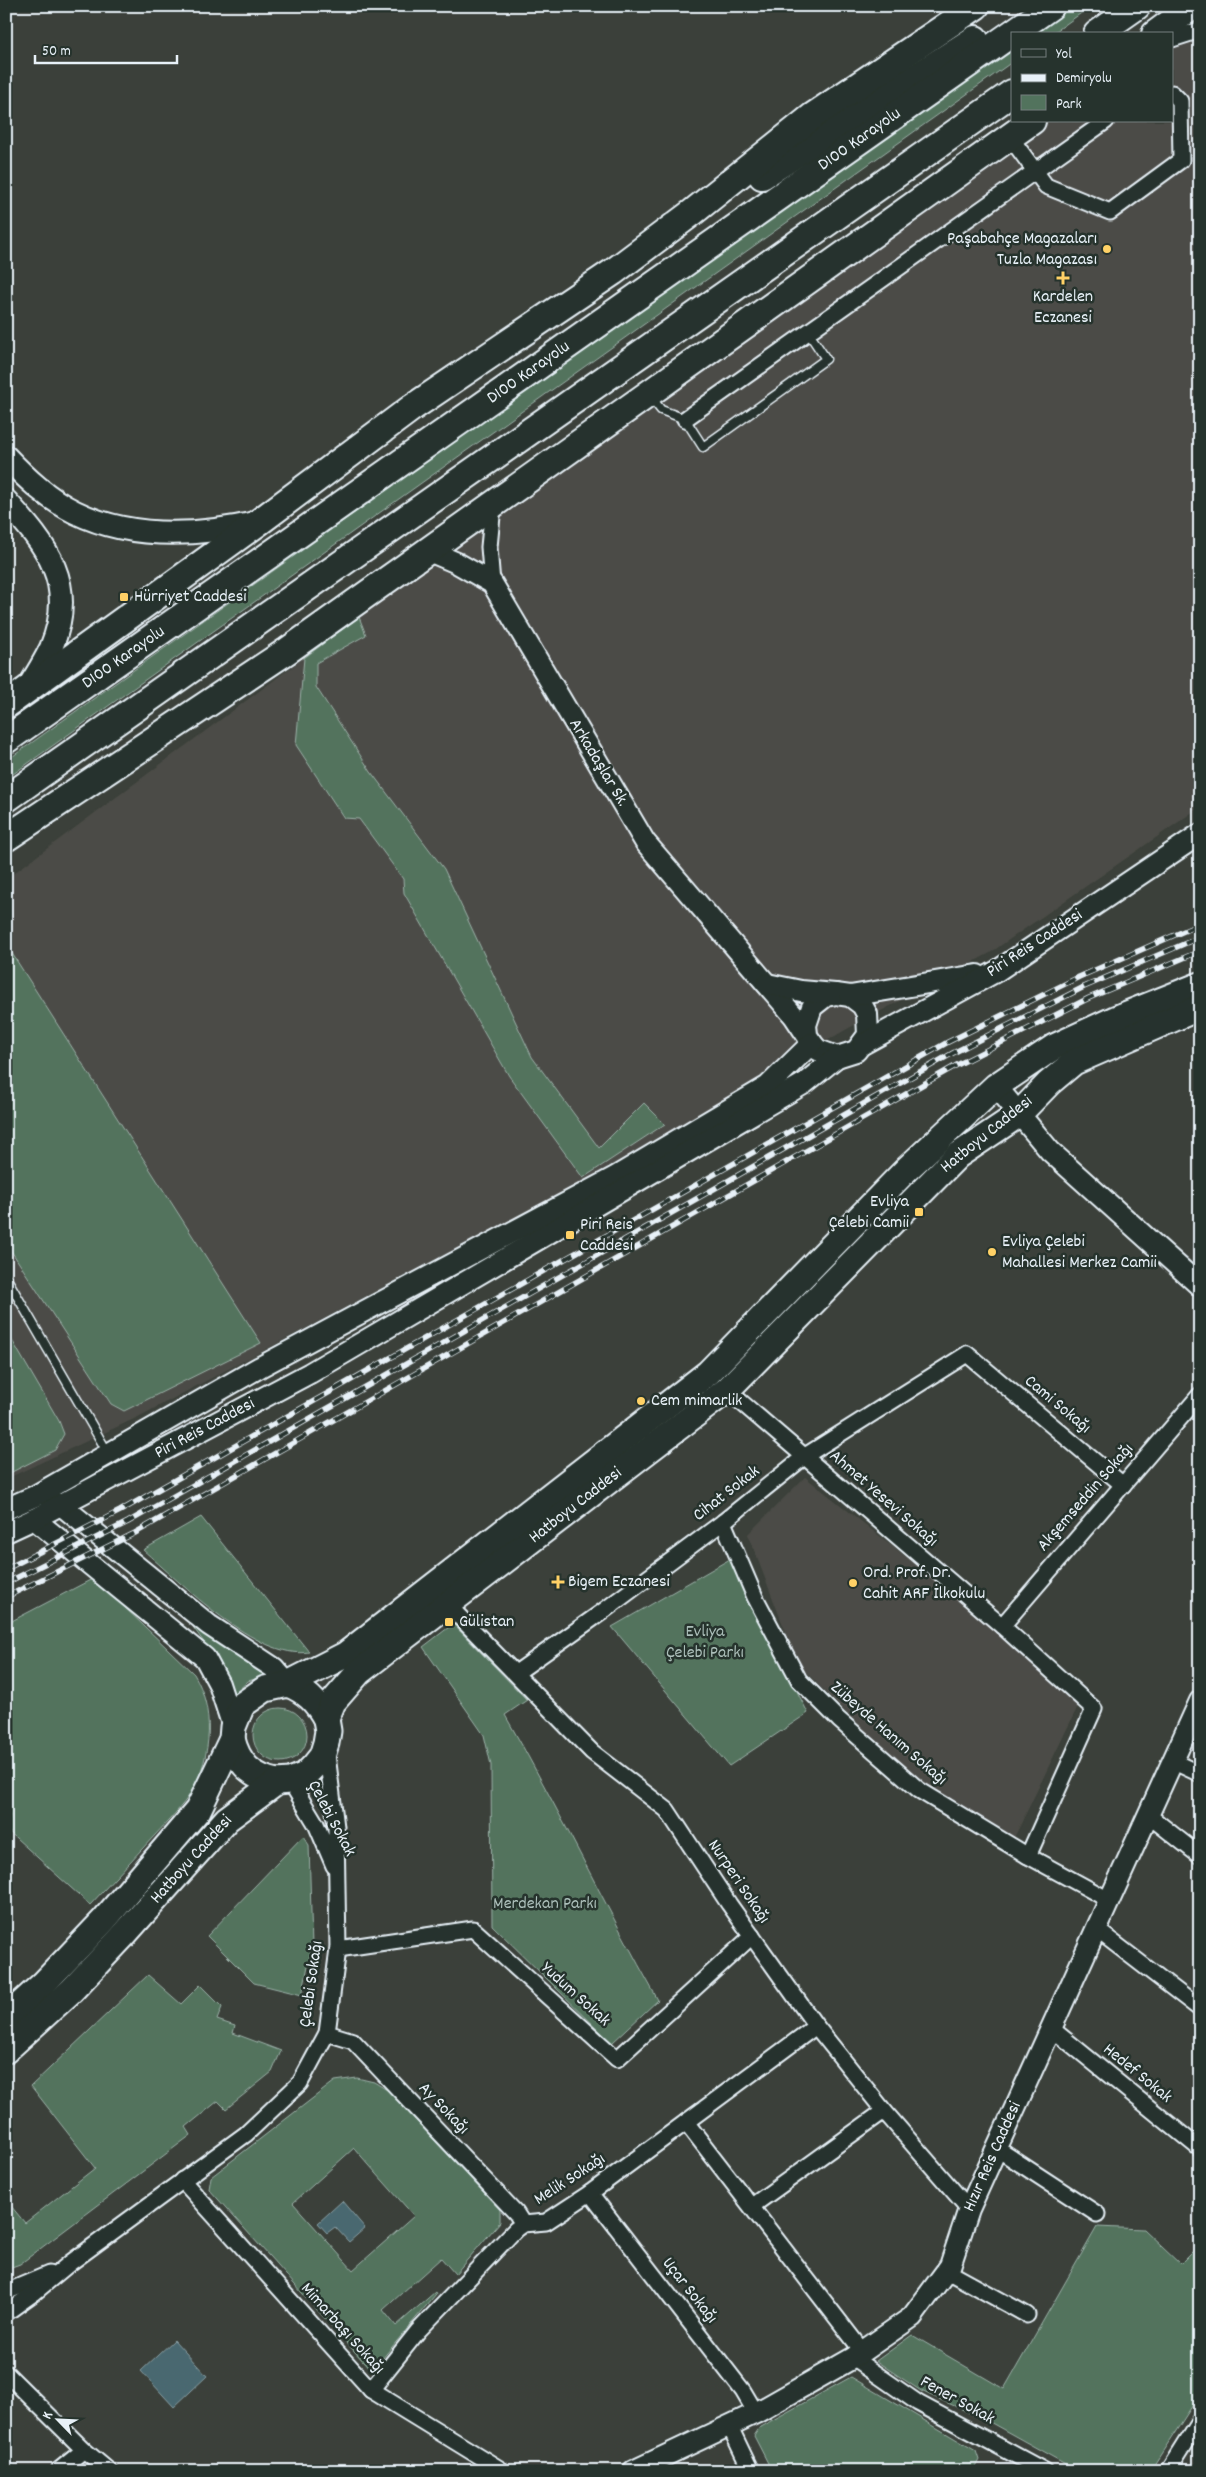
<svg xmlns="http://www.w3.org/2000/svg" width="1206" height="2477" viewBox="0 0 1206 2477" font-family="Dekko,sans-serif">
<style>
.built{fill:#4c4c47}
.green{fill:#52735d;stroke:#9db2aa;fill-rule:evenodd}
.water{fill:#49686f;stroke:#899fa6}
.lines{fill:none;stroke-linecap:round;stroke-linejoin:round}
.service-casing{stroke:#e8f1f8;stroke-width:11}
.minor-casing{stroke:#e8f1f8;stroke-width:19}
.tertiary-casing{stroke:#e8f1f8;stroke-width:24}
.secondary-casing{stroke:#e8f1f8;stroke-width:26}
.primary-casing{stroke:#e8f1f8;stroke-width:29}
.trunk-casing{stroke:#e8f1f8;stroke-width:30}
.service{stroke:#26332d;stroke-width:8}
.minor{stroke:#26332d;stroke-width:15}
.tertiary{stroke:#26332d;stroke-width:20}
.secondary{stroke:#26332d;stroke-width:22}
.primary{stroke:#26332d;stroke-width:25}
.trunk{stroke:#26332d;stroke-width:26}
.rail-casing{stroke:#e8f1f8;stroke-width:5.5}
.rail{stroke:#26332d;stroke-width:4;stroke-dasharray:11;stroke-linecap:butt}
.poi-dot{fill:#ffd166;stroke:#26332d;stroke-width:2}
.labels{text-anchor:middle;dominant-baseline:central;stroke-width:5;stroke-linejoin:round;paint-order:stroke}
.street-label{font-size:18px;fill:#e8f1f8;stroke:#26332d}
.poi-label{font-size:18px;fill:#e8f1f8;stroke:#26332d;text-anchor:start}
.park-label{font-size:18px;fill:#acbfba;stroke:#26332d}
</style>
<rect width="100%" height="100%" fill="#3b403a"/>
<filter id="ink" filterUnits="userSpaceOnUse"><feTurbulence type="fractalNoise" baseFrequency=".02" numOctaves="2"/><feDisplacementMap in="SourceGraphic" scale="10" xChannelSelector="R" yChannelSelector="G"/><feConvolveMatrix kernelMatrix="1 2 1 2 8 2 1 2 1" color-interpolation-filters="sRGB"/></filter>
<g filter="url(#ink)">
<g class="built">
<path d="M1200,10v797l-210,146 -143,76 -258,149 -451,239 -132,62v-600l353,-262 687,-496h126v-87z"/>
<path d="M805,1477l195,154 79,73 -65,134 -80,-48 -49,-38 -87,-88 -50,-130z"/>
</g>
<g class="green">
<path d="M1067,6h24l-39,28h-24z"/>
<path d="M1012,45v17l-1006,717v-18z"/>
<path d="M359,617l7,18 -50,28v24l55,85 73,97 88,188 67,91 45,-45 21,21 -82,54 -74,-102 -105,-183 -1,-14 -44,-60 -15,-1 -48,-73 8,-87z"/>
<path d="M6,944l255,399 -137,68 -13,-7 -105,-161z"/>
<path d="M6,1330l53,91 5,13 -9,16 -49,25z"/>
<path d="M201,1517l108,135c-51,9 -129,-70 -166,-102z"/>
<path d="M730,1559l78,154 -79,53 -117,-139z"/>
<path d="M94,1578l100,96c21,35 18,81 -2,117 -10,16 -24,30 -37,44 -22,23 -43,47 -65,70l-84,-76 4,-13 -4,-16v-176z"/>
<path d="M453,1624l74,76 -22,15c54,94 100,191 153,285l-46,43 -120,-118 -1,-160 -7,-30 -61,-88z"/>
<path d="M193,1627l73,49 -18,5 -17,16 -23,-49z"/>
<circle cx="280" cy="1735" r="27"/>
<path d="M303,1836l6,9 3,101 -10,49 -48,-12 -47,-47z"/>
<path d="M148,1975l33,29 19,-19 22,22 -5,13 18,6 -2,7 48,18 -9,21 -46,37 -8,-8 -32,26 5,8 -171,129 -14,5v-69l19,23 70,-55 -64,-82z"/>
<path d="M357,2078l17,4 13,8 113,120v12l-45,52 -14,-16 -58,52 13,16 39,-34 1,2 -64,77 -163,-182 2,-12 124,-96zM354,2148l60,68 -61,54 -60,-67z"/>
<path d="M1097,2227l46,2 37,35 20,-20v150l-50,77h-72l-92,-51 -65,-29 -45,-30 36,-26 92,54z"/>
<path d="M851,2377l125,74 3,9 -6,11h-201l-18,-35 6,-9z"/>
</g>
<g class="water">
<path d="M342,2201l23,27 -16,14 -14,-15 -8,6 -9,-10z"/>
<path d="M174,2340l33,36 -33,31 -33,-36z"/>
</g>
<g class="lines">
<defs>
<g id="service">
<path d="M650,396l11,14 24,9 18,28 123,-88 -18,-27"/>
<path d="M6,1277l102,176"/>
</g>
<g id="minor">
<path d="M1172,39l28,-9"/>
<path d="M1010,137l36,49 64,26 71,-52 -1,-59 -8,-8"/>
<path d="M685,419l421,-298"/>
<path d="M492,583l-3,-36 4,-41"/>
<path d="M727,1390l275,236 92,83 -66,147"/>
<path d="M723,1522l32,75 44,83 40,40 80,70 109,66 81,44"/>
<path d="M448,1605l144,147 75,58 62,94 87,122 68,85 85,98"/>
<path d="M1002,1626l198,-231"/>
<path d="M516,1673l86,-61 121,-90 82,-66 162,-102 156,131"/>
<path d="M1172,1761l28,13"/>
<path d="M290,1781l26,43 18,42"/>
<path d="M1148,1815l52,41"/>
<path d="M1096,1929l104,80"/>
<path d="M338,1949l135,-20 144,130 135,-123"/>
<path d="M1051,2028l149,121"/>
<path d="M327,2033l26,8 163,172 7,11"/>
<path d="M686,2122l177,230"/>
<path d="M996,2148l101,66"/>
<path d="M182,2180l189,210 132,81"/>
<path d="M590,2193l153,198 13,22"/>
<path d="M752,2206l132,-95"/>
<path d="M947,2271l80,44"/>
<path d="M6,2292l43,-18"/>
<path d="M6,2313l28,-20 36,-30 176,-129 54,-51 27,-50 11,-84 -2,-122 -10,-80"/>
<path d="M853,2358l65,45 127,68"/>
<path d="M6,2373l78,77 25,21"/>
<path d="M371,2390l47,-59 98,-102 7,-5 23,-2 44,-29 226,-167"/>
<path d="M730,2427l21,44"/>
<path d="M58,2471l26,-21"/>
<path d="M1168,2471l32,-51"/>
</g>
<g id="tertiary">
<path d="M429,551l28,12 35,20 153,259 149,174 18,27 6,7 19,7 19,-6 12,-16 -1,-21 -5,-9 -12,-9 -14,-2 -10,2 -14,11 -6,18 1,9"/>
<path d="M767,984l34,7 34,3"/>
<path d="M850,996l127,-21"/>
<path d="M863,1044l134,-73 203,-137"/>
<path d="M996,1086l54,65 150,135"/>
<path d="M50,1501l11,4 148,120 65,43 14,16"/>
<path d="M6,1509l29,-13 225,-129 355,-190 153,-91 44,-43"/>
<path d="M34,1519l171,139 14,26 14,43"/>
<path d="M6,1532l28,-13 276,-146 495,-290 32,-26"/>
<path d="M633,2471l123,-58 97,-55 59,-41 38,-51 19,-57 231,-508"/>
</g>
<g id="secondary">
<path d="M6,457c20,21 42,42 69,55 55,27 122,24 181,11"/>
<path d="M6,501c41,45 72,83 45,147 -6,13 -15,27 -23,40"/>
</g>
<g id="primary">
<path d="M288,1684c18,7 29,18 38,35"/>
<path d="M232,1739c6,25 20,38 45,43"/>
<path d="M6,2018l37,-34 61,-64 94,-110 34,-71 1,-12 9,-22 23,-16 23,-5 57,-29 363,-282 199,-204 89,-83 58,-39 63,-29 83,-33"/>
<path d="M6,2050l65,-59 51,-54 105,-118 50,-37 13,-1 15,-6 9,-9 8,-10 4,-13 2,-12 -2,-12 7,-17 26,-30 368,-282 230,-234 61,-41 31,-32 25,-21 126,-55"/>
</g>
<g id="trunk">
<path d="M1097,34l40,-28"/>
<path d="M1155,34l38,-28"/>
<path d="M762,176l213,-137"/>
<path d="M6,705l253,-183 154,-115 200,-135 80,-60 120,-96 163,-110"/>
<path d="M6,740l1045,-734"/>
<path d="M6,799l1006,-706"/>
<path d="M6,838l281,-187 745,-530"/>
</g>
</defs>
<use href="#service" class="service-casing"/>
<use href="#minor" class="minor-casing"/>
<use href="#tertiary" class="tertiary-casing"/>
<use href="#secondary" class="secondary-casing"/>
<use href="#primary" class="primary-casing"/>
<use href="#trunk" class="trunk-casing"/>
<use href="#service" class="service"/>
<use href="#minor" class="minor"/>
<use href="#tertiary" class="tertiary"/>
<use href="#secondary" class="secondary"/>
<use href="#primary" class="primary"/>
<use href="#trunk" class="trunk"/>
<defs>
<g id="rail">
<path d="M6,1569l114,-58 828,-469 131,-65 121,-53"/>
<path d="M6,1583l122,-61 825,-469 131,-66 116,-50"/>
<path d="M6,1597l129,-64 822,-468 132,-67 111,-47"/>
</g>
</defs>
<use href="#rail" class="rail-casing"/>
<use href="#rail" class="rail"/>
</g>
</g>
<g class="poi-dot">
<circle cx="1107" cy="249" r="5"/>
<path d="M1060.5 270.5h5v5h5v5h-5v5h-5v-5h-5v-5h5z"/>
<rect x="119" y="592" width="10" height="10" rx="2.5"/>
<rect x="914" y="1207" width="10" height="10" rx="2.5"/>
<rect x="565" y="1230" width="10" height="10" rx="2.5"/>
<circle cx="992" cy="1252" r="5"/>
<circle cx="641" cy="1401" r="5"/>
<path d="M555.5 1574.5h5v5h5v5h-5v5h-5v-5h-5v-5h5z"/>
<circle cx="853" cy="1583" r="5"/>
<rect x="444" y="1617" width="10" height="10" rx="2.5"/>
</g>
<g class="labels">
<g class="street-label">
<text transform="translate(860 140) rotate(-35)">D100 Karayolu</text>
<text transform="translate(529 373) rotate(-35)">D100 Karayolu</text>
<text transform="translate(124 658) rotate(-35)">D100 Karayolu</text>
<text transform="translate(598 763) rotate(59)">Arkadaşlar Sk.</text>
<text transform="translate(1035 944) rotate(-33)">Piri Reis Caddesi</text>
<text transform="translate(987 1135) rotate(-39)">Hatboyu Caddesi</text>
<text transform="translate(1057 1405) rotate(40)">Cami Sokağı</text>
<text transform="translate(205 1429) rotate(-28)">Piri Reis Caddesi</text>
<text transform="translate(727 1494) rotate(-38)">Cihat Sokak</text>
<text transform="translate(1086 1498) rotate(-49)">Akşemseddin Sokağı</text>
<text transform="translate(883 1499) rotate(41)">Ahmet Yesevi Sokağı</text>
<text transform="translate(576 1506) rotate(-38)">Hatboyu Caddesi</text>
<text transform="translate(888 1734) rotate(41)">Zübeyde Hanım Sokağı</text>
<text transform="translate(331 1819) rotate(62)">Çelebi Sokak</text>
<text transform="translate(192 1860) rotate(-48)">Hatboyu Caddesi</text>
<text transform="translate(738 1882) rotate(56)">Nurperi Sokağı</text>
<text transform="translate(312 1984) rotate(-82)">Çelebi Sokağı</text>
<text transform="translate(575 1995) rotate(42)">Yudum Sokak</text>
<text transform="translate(1137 2074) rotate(39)">Hedef Sokak</text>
<text transform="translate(443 2109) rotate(46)">Ay Sokağı</text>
<text transform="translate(993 2157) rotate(-66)">Hızır Reis Caddesi</text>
<text transform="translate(570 2180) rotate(-33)">Melik Sokağı</text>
<text transform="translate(689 2291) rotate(52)">Uçar Sokağı</text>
<text transform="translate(342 2329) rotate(48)">Mimarbaşı Sokağı</text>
<text transform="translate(957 2401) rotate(29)">Fener Sokak</text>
</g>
<g class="poi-label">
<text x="1097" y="239" text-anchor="end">Paşabahçe Magazaları<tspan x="1097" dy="21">Tuzla Magazası</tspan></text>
<text x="1063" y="297" text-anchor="middle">Kardelen<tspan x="1063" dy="21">Eczanesi</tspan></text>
<text x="134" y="597">Hürriyet Caddesi</text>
<text x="909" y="1202" text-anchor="end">Evliya<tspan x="909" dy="21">Çelebi Camii</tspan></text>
<text x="580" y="1225">Piri Reis<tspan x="580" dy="21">Caddesi</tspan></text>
<text x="1002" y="1242">Evliya Çelebi<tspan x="1002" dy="21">Mahallesi Merkez Camii</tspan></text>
<text x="651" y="1401">Cem mimarlik</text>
<text x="863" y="1573">Ord. Prof. Dr.<tspan x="863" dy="21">Cahit ARF İlkokulu</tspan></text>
<text x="568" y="1582">Bigem Eczanesi</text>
<text x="459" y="1622">Gülistan</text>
</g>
<g class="park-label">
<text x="705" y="1632">Evliya<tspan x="705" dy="21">Çelebi Parkı</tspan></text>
<text x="545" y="1904">Merdekan Parkı</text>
</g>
</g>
<rect width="1206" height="2477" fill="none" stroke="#26332d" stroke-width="25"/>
<rect x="12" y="12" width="1181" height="2452" fill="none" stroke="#e8f1f8" stroke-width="2" filter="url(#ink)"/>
<rect x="1011" y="32" width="162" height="90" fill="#26332d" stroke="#747f7e"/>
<rect x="1021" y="49" width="25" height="8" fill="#26332d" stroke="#747f7e"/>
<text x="1056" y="58" font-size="15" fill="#e8f1f8">Yol</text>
<rect x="1021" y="74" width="25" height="8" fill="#e8f1f8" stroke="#747f7e"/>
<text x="1056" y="82" font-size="15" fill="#e8f1f8">Demiryolu</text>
<rect x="1021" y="95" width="25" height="15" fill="#52735d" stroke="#747f7e"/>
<text x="1056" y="108" font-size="15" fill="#e8f1f8">Park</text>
<g transform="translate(58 2420) rotate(294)" stroke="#26332d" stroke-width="4" paint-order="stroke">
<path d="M0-4L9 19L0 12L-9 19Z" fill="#e8f1f8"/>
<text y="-8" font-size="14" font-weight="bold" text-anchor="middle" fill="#e8f1f8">K</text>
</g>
<path d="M35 55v8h142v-8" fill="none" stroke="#e8f1f8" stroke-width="2.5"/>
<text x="42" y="55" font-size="15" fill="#e8f1f8" stroke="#26332d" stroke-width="4" paint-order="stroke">50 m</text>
</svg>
